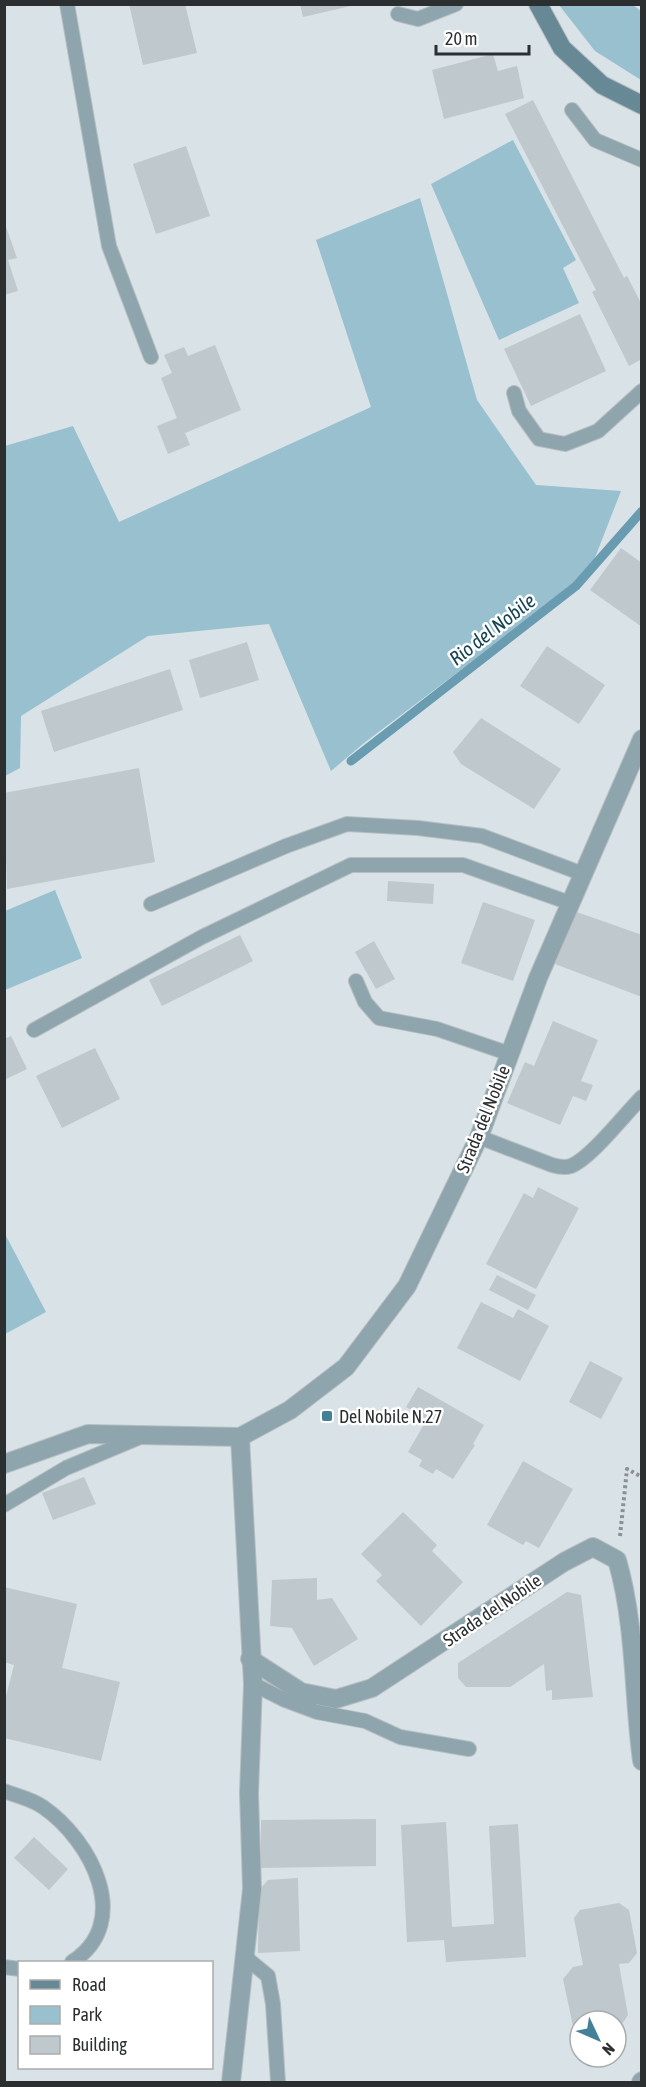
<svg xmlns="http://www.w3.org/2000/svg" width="646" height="2087" viewBox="0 0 646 2087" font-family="'Asap Condensed',sans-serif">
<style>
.green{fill:#98c0cf}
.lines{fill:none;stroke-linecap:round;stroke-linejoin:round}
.stream{stroke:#699cb0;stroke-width:9}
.building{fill:#bfc8cc}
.lane-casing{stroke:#b6bec2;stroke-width:16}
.street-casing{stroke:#b6bec2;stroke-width:20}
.secondary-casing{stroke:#b6bec2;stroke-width:20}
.path{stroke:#8a9193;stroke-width:4;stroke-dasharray:3 3;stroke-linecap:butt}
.lane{stroke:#8fa5ae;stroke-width:14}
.street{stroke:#8fa5ae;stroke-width:18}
.secondary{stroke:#678895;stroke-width:18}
.poi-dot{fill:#438197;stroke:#fff;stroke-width:2}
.labels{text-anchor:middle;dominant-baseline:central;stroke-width:5;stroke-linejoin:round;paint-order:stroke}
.street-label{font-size:18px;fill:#2b2f30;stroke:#fff}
.poi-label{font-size:18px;fill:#2b2f30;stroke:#fff;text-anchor:start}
.water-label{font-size:20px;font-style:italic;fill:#174554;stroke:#fff}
</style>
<rect width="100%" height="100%" fill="#d9e2e6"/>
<g class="green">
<path d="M559,5h74l8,6v69l-46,-29z"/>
<path d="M513,140l63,120 -13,8 16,35 -80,37 -68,-156z"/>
<path d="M420,198l57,202 59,85 85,6 -32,82 -225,170 -33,28 -62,-147 -121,12 -127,80 -1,52 -15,8v-330l68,-20 46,96 252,-115 -55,-167z"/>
<path d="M55,890l27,68 -77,32v-79z"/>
<path d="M5,1234l41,78 -41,22h-1z"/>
</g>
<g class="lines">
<path class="stream" d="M351,761l225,-175 66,-75"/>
</g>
<g class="building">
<path d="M129,4h56l12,49 -54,12z"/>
<path d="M300,4h55v1l-52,12z"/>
<path d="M493,54l5,17 19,-5 7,32 -80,21 -12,-49z"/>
<path d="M533,100l91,178 3,-2 15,29v54l-13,7 -37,-74 4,-2 -91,-176z"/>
<path d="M186,146l24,70 -54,18 -23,-70z"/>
<path d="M4,221l13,37 -9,2 10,31 -14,4z"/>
<path d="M580,314l26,57 -75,35 -27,-57z"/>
<path d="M215,345l26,65 -56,23 5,12 -22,9 -11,-28 20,-8 -16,-40 11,-5 -8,-18 20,-8 4,9z"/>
<path d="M621,548l21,15v64l-52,-37z"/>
<path d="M247,642l12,38 -59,18 -11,-38z"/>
<path d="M547,646l58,39 -26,39 -59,-38z"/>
<path d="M170,669l13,41 -129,42 -13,-41z"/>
<path d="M481,718l80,51 -27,40 -73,-45 -8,-12z"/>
<path d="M139,768l16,94 -148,27 -3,-96z"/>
<path d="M388,881l46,3 -1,20 -46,-3z"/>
<path d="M483,902l52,18 -22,61 -52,-18z"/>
<path d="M574,911l68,24v62l-87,-33z"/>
<path d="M240,935l13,26 -91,45 -13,-26z"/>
<path d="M374,941l21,38 -19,10 -21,-37z"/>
<path d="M553,1021l45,19 -17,41 12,4 -7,16 -13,-5 -13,29 -53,-22 18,-41 9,4z"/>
<path d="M11,1036l16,33 -23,11v-41z"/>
<path d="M95,1048l25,51 -58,29 -26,-52z"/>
<path d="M538,1187l41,21 -43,81 -50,-25 38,-71 9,5z"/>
<path d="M497,1275l39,20 -8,15 -39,-20z"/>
<path d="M481,1302l32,16 5,-9 31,17 -29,55 -63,-33z"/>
<path d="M590,1361l33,17 -22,41 -32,-17z"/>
<path d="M418,1387l66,38 -11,19 2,1 -22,34 -17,-10 -3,5 -14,-8 3,-6 -14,-8 19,-33 -21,-12z"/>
<path d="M523,1461l50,28 -34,59 -13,-7 -3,4 -36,-20z"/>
<path d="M84,1477l12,27 -43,16 -11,-27z"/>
<path d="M403,1512l34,33 -5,6 31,31 -42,44 -45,-45 6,-6 -21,-21z"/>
<path d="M317,1578v22l15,-2 26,41 -44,27 -22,-38 -22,-2 2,-46z"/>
<path d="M4,1587l73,17 -15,64 58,14 -19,79 -97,-23v-34l10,-39 -10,-3z"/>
<path d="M567,1592l14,3 12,102 -41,3v-10l-6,1 -2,-27 -34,23h-44l-8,-9v-15z"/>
<path d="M376,1819v47l-115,2v-48z"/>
<path d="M446,1822l6,105 42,-3 -5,-98 29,-2 8,133 -80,5 -2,-22 -37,2 -6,-117z"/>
<path d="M34,1837l34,32 -19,21 -35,-32z"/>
<path d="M298,1878l2,73 -42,2 1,-63 9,-10z"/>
<path d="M619,1903l10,7 8,43 -8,10 -10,1 9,51 -6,9 -6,1v-4h-36v9l-7,-4 -10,-47 10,-12 10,-2 -9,-47 6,-8z"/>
</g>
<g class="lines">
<defs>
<g id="lane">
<path d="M67,4l42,242 42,111"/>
<path d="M398,14l20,5 38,-15"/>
<path d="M572,110l23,30 47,20"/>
<path d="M514,393l5,18 20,28 26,5 33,-13 44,-40"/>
<path d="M151,904l135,-58 61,-22 71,4 64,8 101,38"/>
<path d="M356,981l9,21 14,16 58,11 73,25"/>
<path d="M34,1030l168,-93 149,-72h112l107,38"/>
<path d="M479,1137l73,28c7,2 12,3 19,1 20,-8 54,-52 71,-69"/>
<path d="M4,1505l62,-37 74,-31"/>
<path d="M253,1684l32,16 32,12 48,9 35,16 69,12"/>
<path d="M4,1791c13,5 28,8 39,16 48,33 91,115 29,155"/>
<path d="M245,1957l23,19 5,28 5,78"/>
<path d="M4,1967l16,2"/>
</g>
<g id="street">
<path d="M4,1464l84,-30 152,3 50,-27 56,-43 61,-81 72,-149 59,-159 104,-239"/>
<path d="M250,1659l51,33 35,7 36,-11 192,-126 29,-15 24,13c19,65 16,135 25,201"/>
<path d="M231,2082l21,-193 -3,-96 4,-109 -13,-247"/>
<path d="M641,2082l1,-1"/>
</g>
<path id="secondary" d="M538,4l24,44 40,37 40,20"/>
</defs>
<use href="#lane" class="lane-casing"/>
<use href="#street" class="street-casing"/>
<use href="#secondary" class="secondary-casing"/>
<path class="path" d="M620,1536l7,-67 15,8"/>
<use href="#lane" class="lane"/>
<use href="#street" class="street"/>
<use href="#secondary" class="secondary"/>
</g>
<rect class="poi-dot" x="321" y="1410" width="12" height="12" rx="3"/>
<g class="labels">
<g class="street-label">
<text transform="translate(483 1119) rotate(-68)">Strada del Nobile</text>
<text transform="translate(492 1610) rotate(-34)">Strada del Nobile</text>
</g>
<g class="poi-label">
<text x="339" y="1416">Del Nobile N.27</text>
</g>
<g class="water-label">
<text transform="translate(492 629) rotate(-38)">Rio del Nobile</text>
</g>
</g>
<rect width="646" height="2087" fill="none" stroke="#2b2f30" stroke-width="12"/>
<rect x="18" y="1961" width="195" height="108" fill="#ffffff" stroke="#aaacac" stroke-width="1.5"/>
<rect x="30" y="1980" width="30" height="9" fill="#678895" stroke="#aaacac" stroke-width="1.5"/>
<text x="72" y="1991" font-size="18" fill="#2b2f30">Road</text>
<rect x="30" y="2006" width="30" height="18" fill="#98c0cf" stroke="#aaacac" stroke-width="1.5"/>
<text x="72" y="2021" font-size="18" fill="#2b2f30">Park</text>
<rect x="30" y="2036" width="30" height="18" fill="#bfc8cc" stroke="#aaacac" stroke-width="1.5"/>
<text x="72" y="2051" font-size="18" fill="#2b2f30">Building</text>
<g transform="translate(598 2039) rotate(134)"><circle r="28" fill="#ffffff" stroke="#aaacac" stroke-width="1.5"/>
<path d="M0-4.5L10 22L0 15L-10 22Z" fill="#438197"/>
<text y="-9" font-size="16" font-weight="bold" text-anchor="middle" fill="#2b2f30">N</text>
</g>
<path d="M436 45v9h93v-9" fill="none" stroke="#2b2f30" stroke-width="3"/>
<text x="445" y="45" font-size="18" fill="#2b2f30" stroke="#ffffff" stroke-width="4.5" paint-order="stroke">20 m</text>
</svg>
